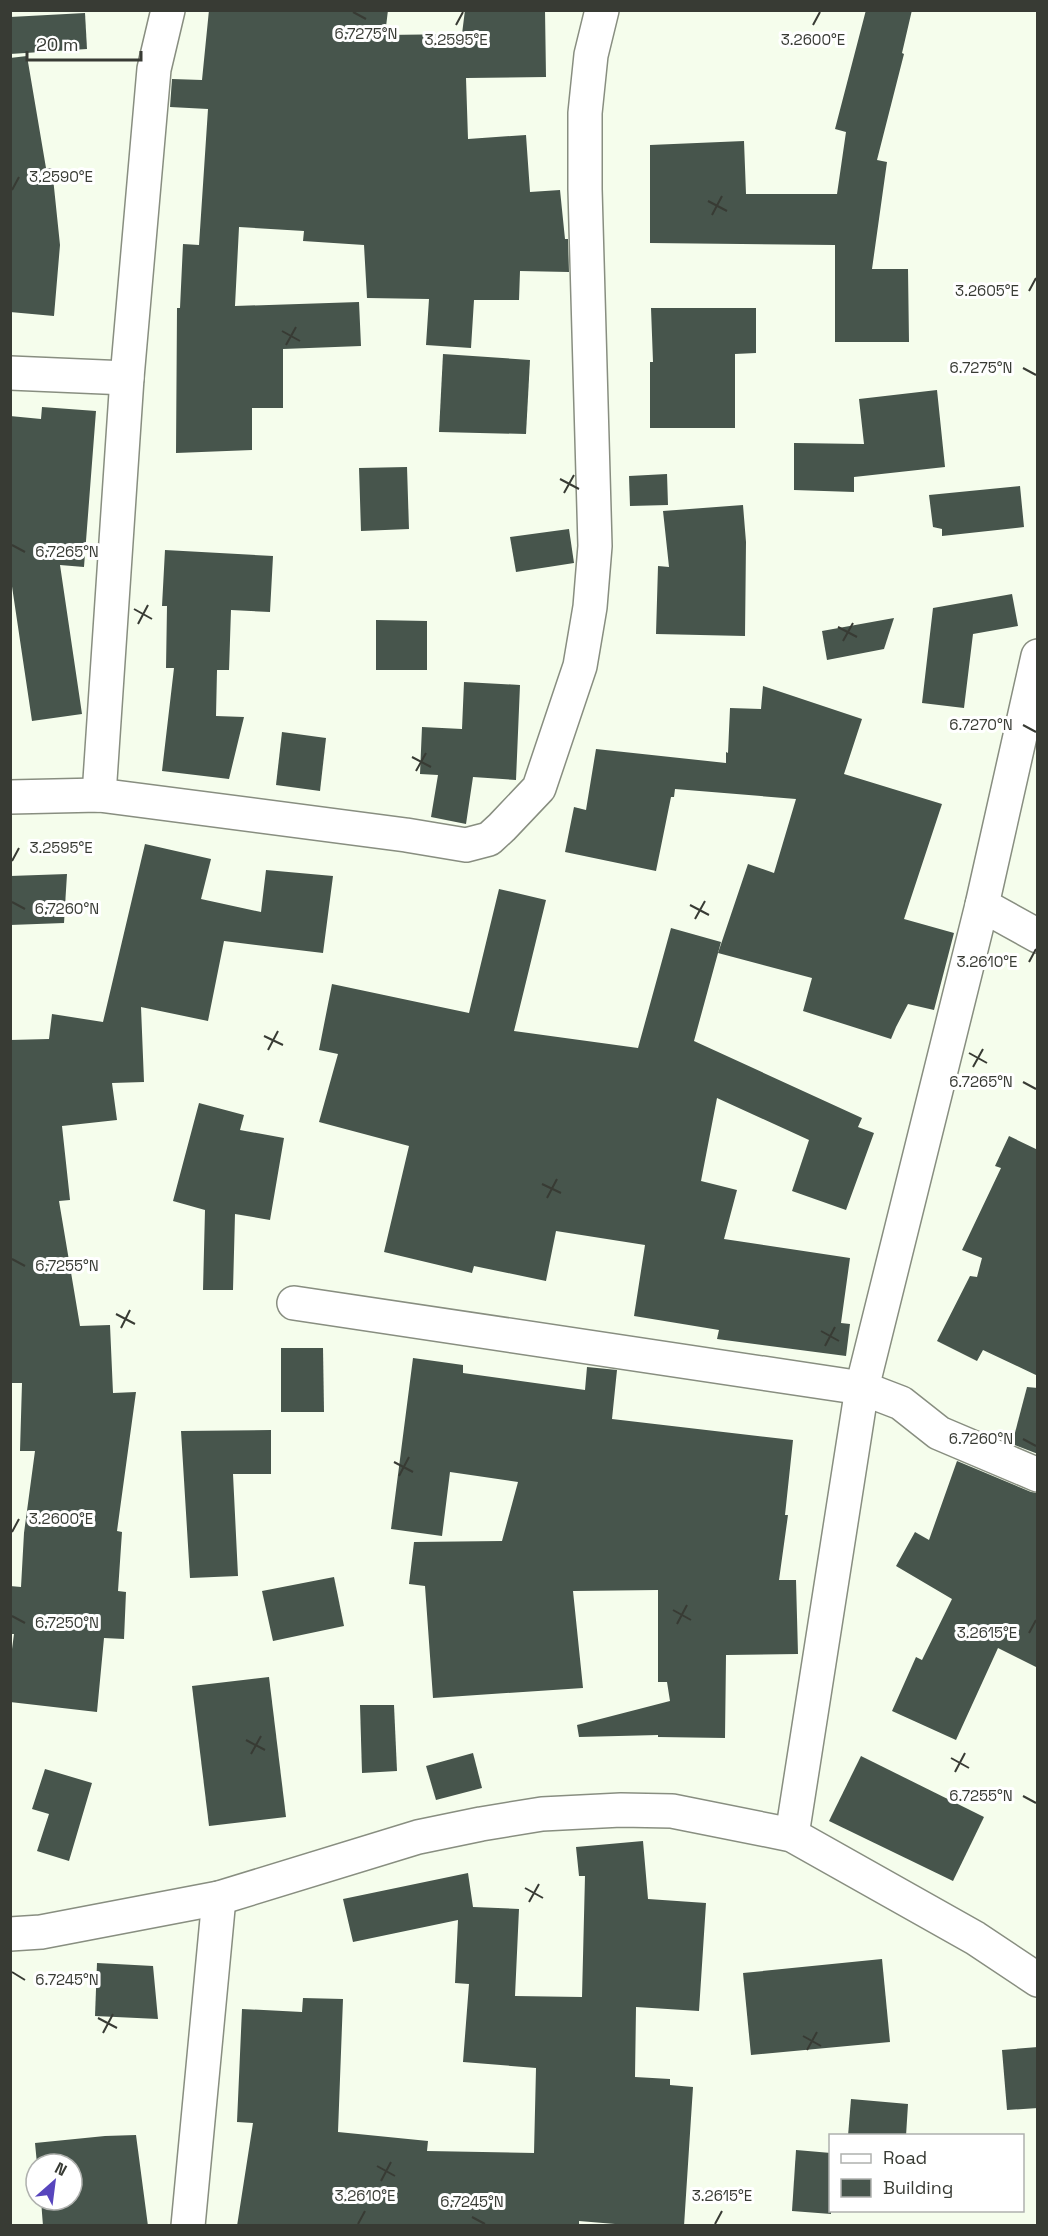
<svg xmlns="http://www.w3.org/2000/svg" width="1048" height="2236" viewBox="0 0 1048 2236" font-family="'Space Grotesk',sans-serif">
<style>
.building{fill:#47554c}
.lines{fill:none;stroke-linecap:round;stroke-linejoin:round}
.minor-casing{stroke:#888e80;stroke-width:36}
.minor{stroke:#fff;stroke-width:33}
.ticks{fill:none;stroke:#383b34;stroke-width:2}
.ticks-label{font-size:15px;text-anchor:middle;fill:#383b34;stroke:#fff;stroke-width:6;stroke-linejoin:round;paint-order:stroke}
</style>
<rect width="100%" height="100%" fill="#f5fdec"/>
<g class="building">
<path d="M209,10h179l-3,25 77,-1 3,-24h80l1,67 -80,1 2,61 58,-4 4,57 30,-2 5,49h3l1,33 -49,-1 -1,29h-45l-3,48 -45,-3 3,-46 -62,-1 -3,-53 -61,-4 1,-10 -65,-4 -4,79 124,-4 2,44 -78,3v59h-31v42l-76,3 1,-145h3l3,-64 16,1 9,-136 -38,-2 2,-28 30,1z"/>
<path d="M866,10h46l-10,43 2,1 -27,106 10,2 -15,107h36l1,73h-74v-97l-185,-2v-98l94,-4 2,53h91l9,-62 -11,-3z"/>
<path d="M85,13l2,36 -77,5v-37z"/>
<path d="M27,56l19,112h6l8,77 -6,71 -44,-4v-254z"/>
<path d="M651,308h105v45l-21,1v74h-85v-66h3z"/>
<path d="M443,354l87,6 -4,74 -87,-2z"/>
<path d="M937,390l8,77 -91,10v15l-60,-2v-47l70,1 -5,-45z"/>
<path d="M42,407l54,4 -12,156 -24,-2 22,149 -50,7 -22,-148v-157l31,3z"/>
<path d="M407,467l2,62 -48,2 -2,-63z"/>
<path d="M667,474l1,31 -38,1 -1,-30z"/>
<path d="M1020,486l4,41 -82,9v-7l-9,-2 -4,-32z"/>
<path d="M743,505l3,37 -1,94 -89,-2 2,-68 11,1 -6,-56z"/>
<path d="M569,529l5,34 -58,9 -6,-35z"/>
<path d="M165,550l108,6 -3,56 -39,-2 -2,60h-12l-1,46 28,1 -15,62 -67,-8 12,-103h-8l1,-62h-5z"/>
<path d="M1012,594l6,32 -45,8 -9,74 -42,-5 11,-95z"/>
<path d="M894,618l-10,31 -57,11 -5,-29z"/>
<path d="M376,620l51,1v49h-51z"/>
<path d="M464,682l56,3 -4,95 -43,-3 -7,47 -35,-7 7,-42 -18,-1 2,-47 40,2z"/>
<path d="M763,686l99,33 -18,55 98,30 -38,115 50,14 -20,77 -26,-6 -12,23 -5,12 -88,-28 9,-33 -94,-25 30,-89 26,9 22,-74 -121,-10 -1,8h-3l-15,74 -91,-19 9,-45 12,3 10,-61 130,14v-11l2,1 2,-45 31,1z"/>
<path d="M282,732l44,6 -6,53 -44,-6z"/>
<path d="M145,844l66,15 -10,40 60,13 5,-42 67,6 -10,77 -99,-12 -16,80 -67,-14 3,75 -32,1 5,37 -55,6 8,74 -11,1 21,125 30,-1 3,68 23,-1 -19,139 5,1 -4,59 8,1 -2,47 -20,-1 -7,74 -87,-10v-38l4,-30h-4v-48l11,1 3,-54 11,-82h-15l2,-68h-10l-2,-343 39,-1 3,-25 51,8z"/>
<path d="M67,874l-3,49 -54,2v-49z"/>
<path d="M499,889l47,11 -32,131 124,17 33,-120 50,14 -27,99 168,77 -4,9 16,6 -28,77 -54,-19 17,-51 -92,-42 -16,83 36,9 -13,49 126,19 -9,65 9,1 -4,32 -129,-17 2,-9 -85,-14 11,-71 -89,-14 -10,50 -72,-15 -2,7 -88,-21 25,-106 -90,-24 19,-68 -19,-4 13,-66 137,29z"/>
<path d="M199,1103l45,12 -4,15 44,8 -14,82 -35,-6 -2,76h-30l2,-80 -32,-9z"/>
<path d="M1009,1136l29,14v226l-55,-26 -6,11 -40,-20 33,-65 7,1 5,-19 -20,-8 39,-82 -6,-2z"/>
<path d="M281,1348h42l1,64h-43z"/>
<path d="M413,1358l50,7v8l122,17 2,-23 30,3 -5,49 181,21 -8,75h3l-9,65h17l2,74 -72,1 -1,83 -67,-1v-2l-79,2 -2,-12 93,-24 -3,-19h-9v-92l-85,1 10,97 -150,10 -8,-112 -16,-2 5,-42 88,-1 16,-59 -68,-10 -8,64 -51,-7z"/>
<path d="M1027,1387l11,1v66l-26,-10z"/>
<path d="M271,1430v44h-38l5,102 -48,2 -9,-147z"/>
<path d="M957,1461l74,31 7,1v175l-40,-20 -42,92 -64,-29 24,-54 6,3 30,-61 -56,-33 19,-34 14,8z"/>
<path d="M334,1577l10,49 -71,15 -11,-50z"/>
<path d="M269,1677l17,140 -77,9 -17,-140z"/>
<path d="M360,1705h34l3,66 -35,2z"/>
<path d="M473,1753l9,35 -46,12 -10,-34z"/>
<path d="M861,1756l123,61 -31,64 -124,-60z"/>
<path d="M45,1769l47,14 -23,78 -32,-10 12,-37 -17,-5z"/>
<path d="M643,1841l5,58 58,4 -7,108 -63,-4 -1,70 35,2v6l23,2 -9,139h-45l-60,-5v5h-342l16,-103 -16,-1 5,-113 60,3 1,-14 40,1 -5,133 90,9 -1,10 107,2 2,-85 -73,-6 6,-78 -14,-1 3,-63 -105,22 -10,-43 125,-26 5,34 46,2 -4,87 67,1 3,-121h-6l-3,-29z"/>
<path d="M882,1959l8,83 -139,13 -8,-82z"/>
<path d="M97,1963l56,3 5,53 -63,-3z"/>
<path d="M1038,2047v61l-31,2 -5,-60z"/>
<path d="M851,2099l57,5 -2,32h-58z"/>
<path d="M136,2135l12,91h-105l-2,-26h31v-36h-35l-2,-21 70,-7z"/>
<path d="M796,2150l35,3v61l-39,-3z"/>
</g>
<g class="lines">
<defs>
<g id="minor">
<path d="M10,373l117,5"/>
<path d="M99,795l28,-417 27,-309 14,-59"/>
<path d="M10,797l89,-2 307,40 60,10 23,-6 13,-12 37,-39 41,-122 10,-59 5,-61 -10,-357v-76l6,-58 11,-45"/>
<path d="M982,905l56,31"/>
<path d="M294,1303l568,85 39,15 38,30 99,42"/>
<path d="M792,1835l70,-447 120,-483 56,-249"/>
<path d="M10,1934l31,-2 178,-34 199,-61 63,-13 61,-10 79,-4 51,1 120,24 183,103 63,42"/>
<path d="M188,2226l31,-328"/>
</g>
</defs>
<use href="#minor" class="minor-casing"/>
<use href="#minor" class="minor"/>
</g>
<path class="ticks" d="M353,12l13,7M456,25l7,-13M813,25l7,-13M12,190l7,-13M708,201l19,10M712,215l10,-19M1029,291l7,-13M282,331l18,10M286,345l10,-18M1023,368l13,7M560,479l19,10M564,493l10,-18M12,545l13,7M134,609l18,10M138,624l10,-19M838,627l19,10M843,641l10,-18M1023,725l13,7M412,757l19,10M416,771l10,-18M12,861l7,-13M12,902l13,7M690,905l19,10M695,919l10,-18M1029,962l7,-13M264,1036l19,9M268,1050l10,-19M969,1053l18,10M973,1067l10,-18M1023,1082l13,7M542,1184l19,9M547,1198l10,-19M12,1259l13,7M116,1314l19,10M121,1328l9,-18M821,1331l18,10M825,1346l10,-19M1023,1439l13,7M394,1462l19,10M399,1476l10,-19M12,1532l7,-13M673,1610l18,10M12,1616l13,7M677,1624l10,-19M1029,1633l7,-13M246,1740l19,10M251,1754l10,-18M951,1758l18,10M955,1772l10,-19M1023,1796l13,7M525,1888l18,10M529,1902l10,-18M12,1972l13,8M98,2018l19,10M103,2033l10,-19M803,2036l18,10M807,2050l10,-18M377,2166l18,10M381,2181l10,-19M472,2217l13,7M358,2224l7,-13M715,2224l7,-13"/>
<g class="ticks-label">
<text x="366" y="39">6.7275°N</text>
<text x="456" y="45">3.2595°E</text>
<text x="813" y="45">3.2600°E</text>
<text x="61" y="182">3.2590°E</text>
<text x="987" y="296">3.2605°E</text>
<text x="981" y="373">6.7275°N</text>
<text x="67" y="557">6.7265°N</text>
<text x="981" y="730">6.7270°N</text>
<text x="61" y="853">3.2595°E</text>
<text x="67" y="914">6.7260°N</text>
<text x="987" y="967">3.2610°E</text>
<text x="981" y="1087">6.7265°N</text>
<text x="67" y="1271">6.7255°N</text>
<text x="981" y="1444">6.7260°N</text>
<text x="61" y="1524">3.2600°E</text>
<text x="67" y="1628">6.7250°N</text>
<text x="987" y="1638">3.2615°E</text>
<text x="981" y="1801">6.7255°N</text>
<text x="67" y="1985">6.7245°N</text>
<text x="365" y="2201">3.2610°E</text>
<text x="722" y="2201">3.2615°E</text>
<text x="472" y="2207">6.7245°N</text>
</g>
<rect width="1048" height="2236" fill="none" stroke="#383b34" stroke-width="24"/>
<rect x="829" y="2134" width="195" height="78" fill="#ffffff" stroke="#afb1ae" stroke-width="1.5"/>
<rect x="841" y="2154" width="30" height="9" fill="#ffffff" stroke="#afb1ae" stroke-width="1.5"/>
<text x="883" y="2164" font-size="18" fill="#383b34">Road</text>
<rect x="841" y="2179" width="30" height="18" fill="#47554c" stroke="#afb1ae" stroke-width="1.5"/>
<text x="883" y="2194" font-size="18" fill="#383b34">Building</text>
<g transform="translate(54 2182) rotate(28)"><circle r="28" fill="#ffffff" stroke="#afb1ae" stroke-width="1.5"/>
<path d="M0-4.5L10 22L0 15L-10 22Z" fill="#5745bd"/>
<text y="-9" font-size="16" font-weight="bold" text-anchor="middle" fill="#383b34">N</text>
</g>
<path d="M27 51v9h114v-9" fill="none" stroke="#383b34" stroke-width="3"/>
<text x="36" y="51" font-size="18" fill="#383b34" stroke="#ffffff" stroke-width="4.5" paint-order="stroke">20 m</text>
</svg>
